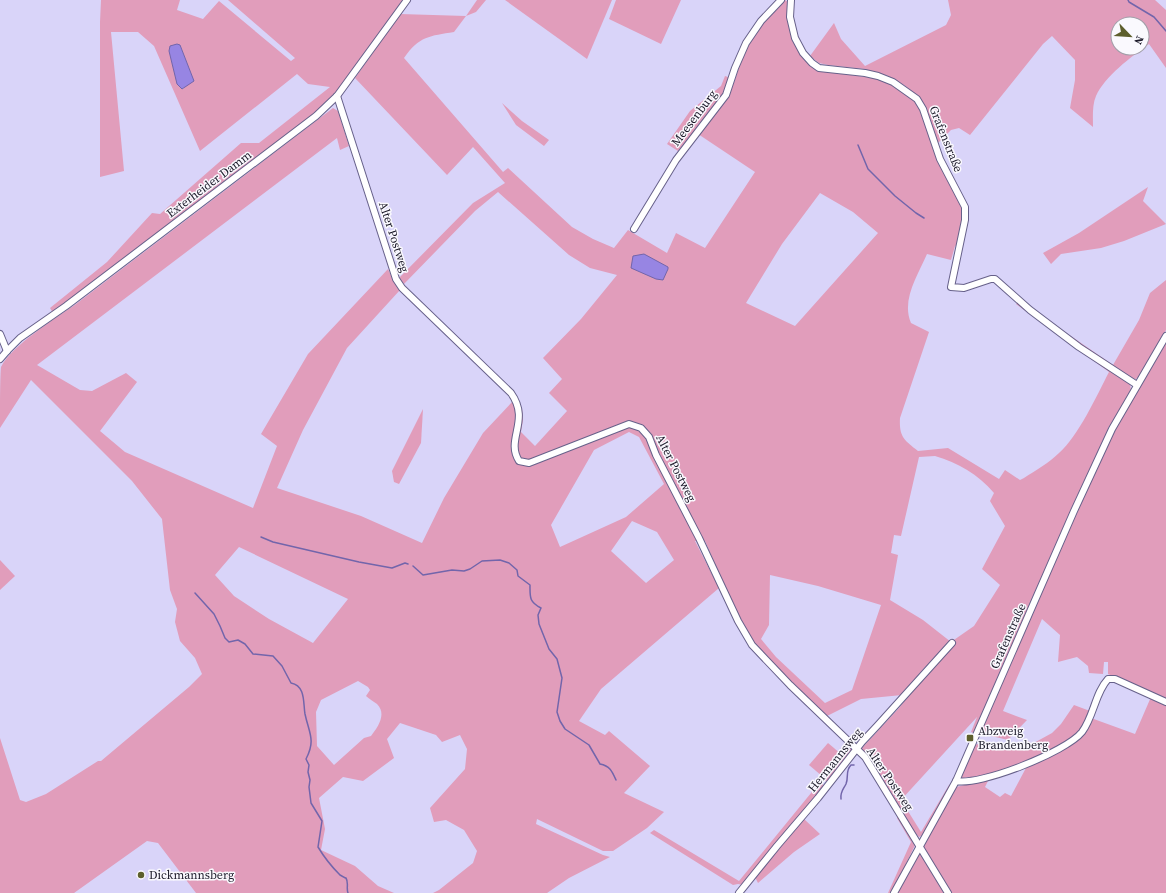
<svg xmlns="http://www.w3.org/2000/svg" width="1166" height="893" viewBox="0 0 1166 893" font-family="'Source Serif 4',serif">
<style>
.green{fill:#e19dbb;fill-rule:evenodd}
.water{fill:#9785e3;stroke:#7265ab}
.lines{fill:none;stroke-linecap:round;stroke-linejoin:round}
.stream{stroke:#7265ab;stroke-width:1.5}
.minor-casing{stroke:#67618a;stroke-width:8}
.minor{stroke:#fff;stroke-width:6}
.poi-dot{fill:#5d5f2d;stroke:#faf9fe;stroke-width:1.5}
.labels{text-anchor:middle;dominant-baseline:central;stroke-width:3;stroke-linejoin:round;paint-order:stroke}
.street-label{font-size:12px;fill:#1b1929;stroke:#faf9fe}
.poi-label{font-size:12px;fill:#1b1929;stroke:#faf9fe;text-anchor:start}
</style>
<rect width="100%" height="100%" fill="#d9d4f9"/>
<g class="green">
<path d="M101,0h79l-3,10 26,9 16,-18 72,60 4,-3 -67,-58h175c-28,39 -53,82 -89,114l-261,199 -3,-5 57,-46 45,-49 8,1 81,-71h18l71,-56 -22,-3 -11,-10 -97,77 -46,-105 -16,-14h-27l13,139 -24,6v-155zM180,45l12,32 -9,12 -6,-5z"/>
<path d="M477,0h9l-10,12 -10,4 -12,16c-24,4 -35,4 -50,26l99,114 5,-4 64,59 21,12 21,9 14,-18 39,23 9,-20 29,15 50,-76 -57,-38c10,-12 22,-25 30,-38 6,-11 9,-23 13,-35 9,-24 24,-44 44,-61l3,2 6,38 27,31 60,8 12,5 21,17 7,9 11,31 5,18 25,48v14l-3,23 -4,2 -4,14 -24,-6c-9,21 -26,46 -16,69l18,9 -29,86c-1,19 4,22 18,33l30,-3 51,31 6,-9 15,10 4,-2c12,-8 25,-15 35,-25 20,-18 37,-56 50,-81l-93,-68 2,-2 112,81 1,8 -11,22 -12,15v6l-134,299 -3,-1 6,-15 -76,83 20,32 28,-47 2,-1 -28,51 -4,2 -3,-3 -53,-81 -1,-5 37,-40 37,-48 -11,7 -23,28 -41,4 -34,17 -30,-27 -43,-46 -16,-27 -33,-75h-10l24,47 -118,101 -22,32 26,14 4,-4 41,35 -26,27 40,19 -17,16 -34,23h-10l-66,-32 -1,5 67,31 7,2 -41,21 -22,15h-114l6,-3 34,-27 4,-12 -13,-21 -18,-10 -12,2 -4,-14 35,-39 2,-20 -7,-14 -18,7 -6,-7 -36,-12 -13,16 7,19 -31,23 -20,-4 -24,21 6,31 -4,21 34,16 23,20 16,7h-198l-38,-50 -11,-2 -73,52h-74v-155l20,62 6,2 20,-8 52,-33h3l88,-74 13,-13 -7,-16 -15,-17 -5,-19 2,-13 -7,-19 -8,-71 -30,-38 -101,-101 -31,48c0,-10 0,-55 1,-61 11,-22 54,-48 75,-63l257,-196 5,3 11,35 -9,4 -3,-12 -300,227 43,25 12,1 34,-18 11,9 -37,49 25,21 128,56 24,-62 -16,-12 47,-80 80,-85 5,11 7,10 -53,58 -44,82 -26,58 84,28 61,27 22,-45 39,-65 30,-32 9,7 1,12 -2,12 14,14 32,-35 -18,-18 13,-14 -19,-21 38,-39 36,-44 -27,-7 -21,-13 -71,-63 -23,19 -71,73 -5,-6 74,-75 32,-20 -32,-36 -26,28 -92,-97 45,-64 66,2zM820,193l33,19 25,21 -83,93 -49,-23 36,-59zM629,432l10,5 25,47 -38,33 -66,30 -9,-22 43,-75zM935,456c23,7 43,18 59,37l-4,8 15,25 -23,43 18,16 -26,41 -23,16 -28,-22 -33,-20 8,-45 -7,-2 3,-18 7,1 18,-79zM632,521l25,11 17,28 -28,23 -35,-32zM239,547l109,52 -35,44 -44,-24 -35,-23 -19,-21zM770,575l48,11 63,19 -29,85 -27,13 -49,-46 -15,-18 8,-14zM358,681l10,6 2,3 -4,6c3,3 7,5 11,8 10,10 1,23 -6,32l-7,2 -30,27 -17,-19 -1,-34 5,-12z"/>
<path d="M505,0h107l-25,59z"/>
<path d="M616,0h65l-20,44 -52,-25z"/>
<path d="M948,0h207l11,10v58l-17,-24c-18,13 -44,32 -53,52 -4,9 -3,22 -3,31l-23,-19 5,-28v-20l-23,-24 -9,8 -73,91 -11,-7 -8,2 -14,14 -18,-47 -15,-12 -16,-9 -8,-2 -7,-1 -9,-4 -36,-4 -9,-2 -9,-7 24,-33 7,16 24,27 81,-41 5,-10zM1118,24h24v24h-24z"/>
<path d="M725,76l6,2 -5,15 -48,58 -11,-7 23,-33 31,-25z"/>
<path d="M502,103l20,18 27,19 -5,6 -28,-21z"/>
<path d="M1148,187l-5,14 23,23 -42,17 -23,7 -40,6 -10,10 -8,-11 36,-20z"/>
<path d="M1166,280v50l-25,45 -4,3 -3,2 -26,-15 -77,-56 -10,-10 44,33 48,33 26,-45 11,-27z"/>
<path d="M1166,340v360l-58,-26v-12h-4l-1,12 -14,-1 -1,-7 -11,-9 -19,5 2,-27 -18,-16 -39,92 24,9 -19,20 -25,-6 -2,-4 122,-277 23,-44z"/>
<path d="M423,409l-2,34 -22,41 -5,-2 -2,-11z"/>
<path d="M0,560l15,16 -15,14z"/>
<path d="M1151,697l15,7v189h-214l-28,-45v-4l32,-57 33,-8 -4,8 15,10 5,-4 6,3 16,-30 50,-26 14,-22 44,16z"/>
<path d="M1074,705l16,6c-3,6 -5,13 -10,19 -13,17 -66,37 -87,43 -10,3 -21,4 -31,5l-1,-3 13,-29 3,-2 20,5 26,-5 5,-3 4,3 20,-11 9,-9z"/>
<path d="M828,743l13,11 -19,22 -13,-11z"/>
<path d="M852,748v3l-24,31 -6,-2 23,-29z"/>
<path d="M820,782l3,2v4l-80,97 -5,-1 -5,1 -83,-52 4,-3 85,51z"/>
<path d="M898,816l18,25 -1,4 -23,48h-4l23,-51 -14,-24z"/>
<path d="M804,819l16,15 -26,18 -36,31 -3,-6z"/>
<path d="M920,853l25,40h-48z"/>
</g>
<g class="water">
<path d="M177,44l3,1 14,36 -12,8 -5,-5 -8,-33 1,-5z"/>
<path d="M644,254l24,13v2l-5,11 -7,-1 -25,-11 2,-12z"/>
</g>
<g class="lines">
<g class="stream">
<path d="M1128,0l1,2 25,15 12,14"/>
<path d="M858,145l10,24 27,27 21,17 8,5"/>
<path d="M261,537l12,5 86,20 33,6 13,-5 3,1"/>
<path d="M413,566l10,9 29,-5 12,1 6,-2 12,-8 18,-1 9,3 8,7 1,6 12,9c0,12 -1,17 11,23l-3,7 1,9 10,25 8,10 5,19 -5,34 3,9 5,8 24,16 11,19c10,2 12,7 16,16"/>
<path d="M195,593l19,21 6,12 5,12 4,4 9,-2 7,4 8,10 20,2 9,10 9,17c15,3 12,20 14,31 4,19 11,26 1,45l3,6 -1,7 2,8 -1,7 2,16 11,18 -4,26c6,10 14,20 22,28 0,0 5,3 6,3 3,5 0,10 2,15"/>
<path d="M841,799c-1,-7 2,-9 5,-15 3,-7 -1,-13 5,-19h3"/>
</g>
<defs>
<g id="minor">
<path d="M791,0l-1,17 5,21 8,15 9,10 7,5 46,5 13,3 15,6 24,17 6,10 17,50 25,48v13l-14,67 13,1 27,-9h4l35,31 49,37 58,38"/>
<path d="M337,96l59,183 6,9 109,105c20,28 -6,46 8,68l10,2 100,-39 12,4 8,9 7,18 43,83 39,83 14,24 38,40 75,72 83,136"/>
<path d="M634,229l42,-69 50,-65 9,-27 11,-25 15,-22 20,-21"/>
<path d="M0,334l7,17"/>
<path d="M0,359l7,-8 13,-13 46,-32 250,-190 21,-20 70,-96"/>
<path d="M956,781c24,5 110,-29 126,-49 12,-16 13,-39 26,-53h7l51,23"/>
<path d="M739,893l38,-47 41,-48 44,-56 15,-16 75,-83"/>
<path d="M894,893l62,-112 118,-270 38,-82 54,-93"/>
</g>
</defs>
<use href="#minor" class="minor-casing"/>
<use href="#minor" class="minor"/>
</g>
<g class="poi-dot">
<rect x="966" y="734" width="8" height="8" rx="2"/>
<circle cx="141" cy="875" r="4"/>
</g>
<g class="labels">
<g class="street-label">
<text transform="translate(694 118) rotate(-53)">Meesenburg</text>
<text transform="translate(946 139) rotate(68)">Grafenstraße</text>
<text transform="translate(209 184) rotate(-37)">Exterheider Damm</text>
<text transform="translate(394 237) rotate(72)">Alter Postweg</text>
<text transform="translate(676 468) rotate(63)">Alter Postweg</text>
<text transform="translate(1008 636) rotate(-66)">Grafenstraße</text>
<text transform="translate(835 760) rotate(-51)">Hermannsweg</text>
<text transform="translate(890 779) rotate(56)">Alter Postweg</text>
</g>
<g class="poi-label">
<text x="978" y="731">Abzweig<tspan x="978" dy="14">Brandenberg</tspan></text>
<text x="149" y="875">Dickmannsberg</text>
</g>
</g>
<g transform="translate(1130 36) rotate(115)"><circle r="19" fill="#faf9fe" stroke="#a19fa9"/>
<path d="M0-3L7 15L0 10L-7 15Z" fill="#5d5f2d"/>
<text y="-6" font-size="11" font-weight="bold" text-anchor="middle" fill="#1b1929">N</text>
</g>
</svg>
